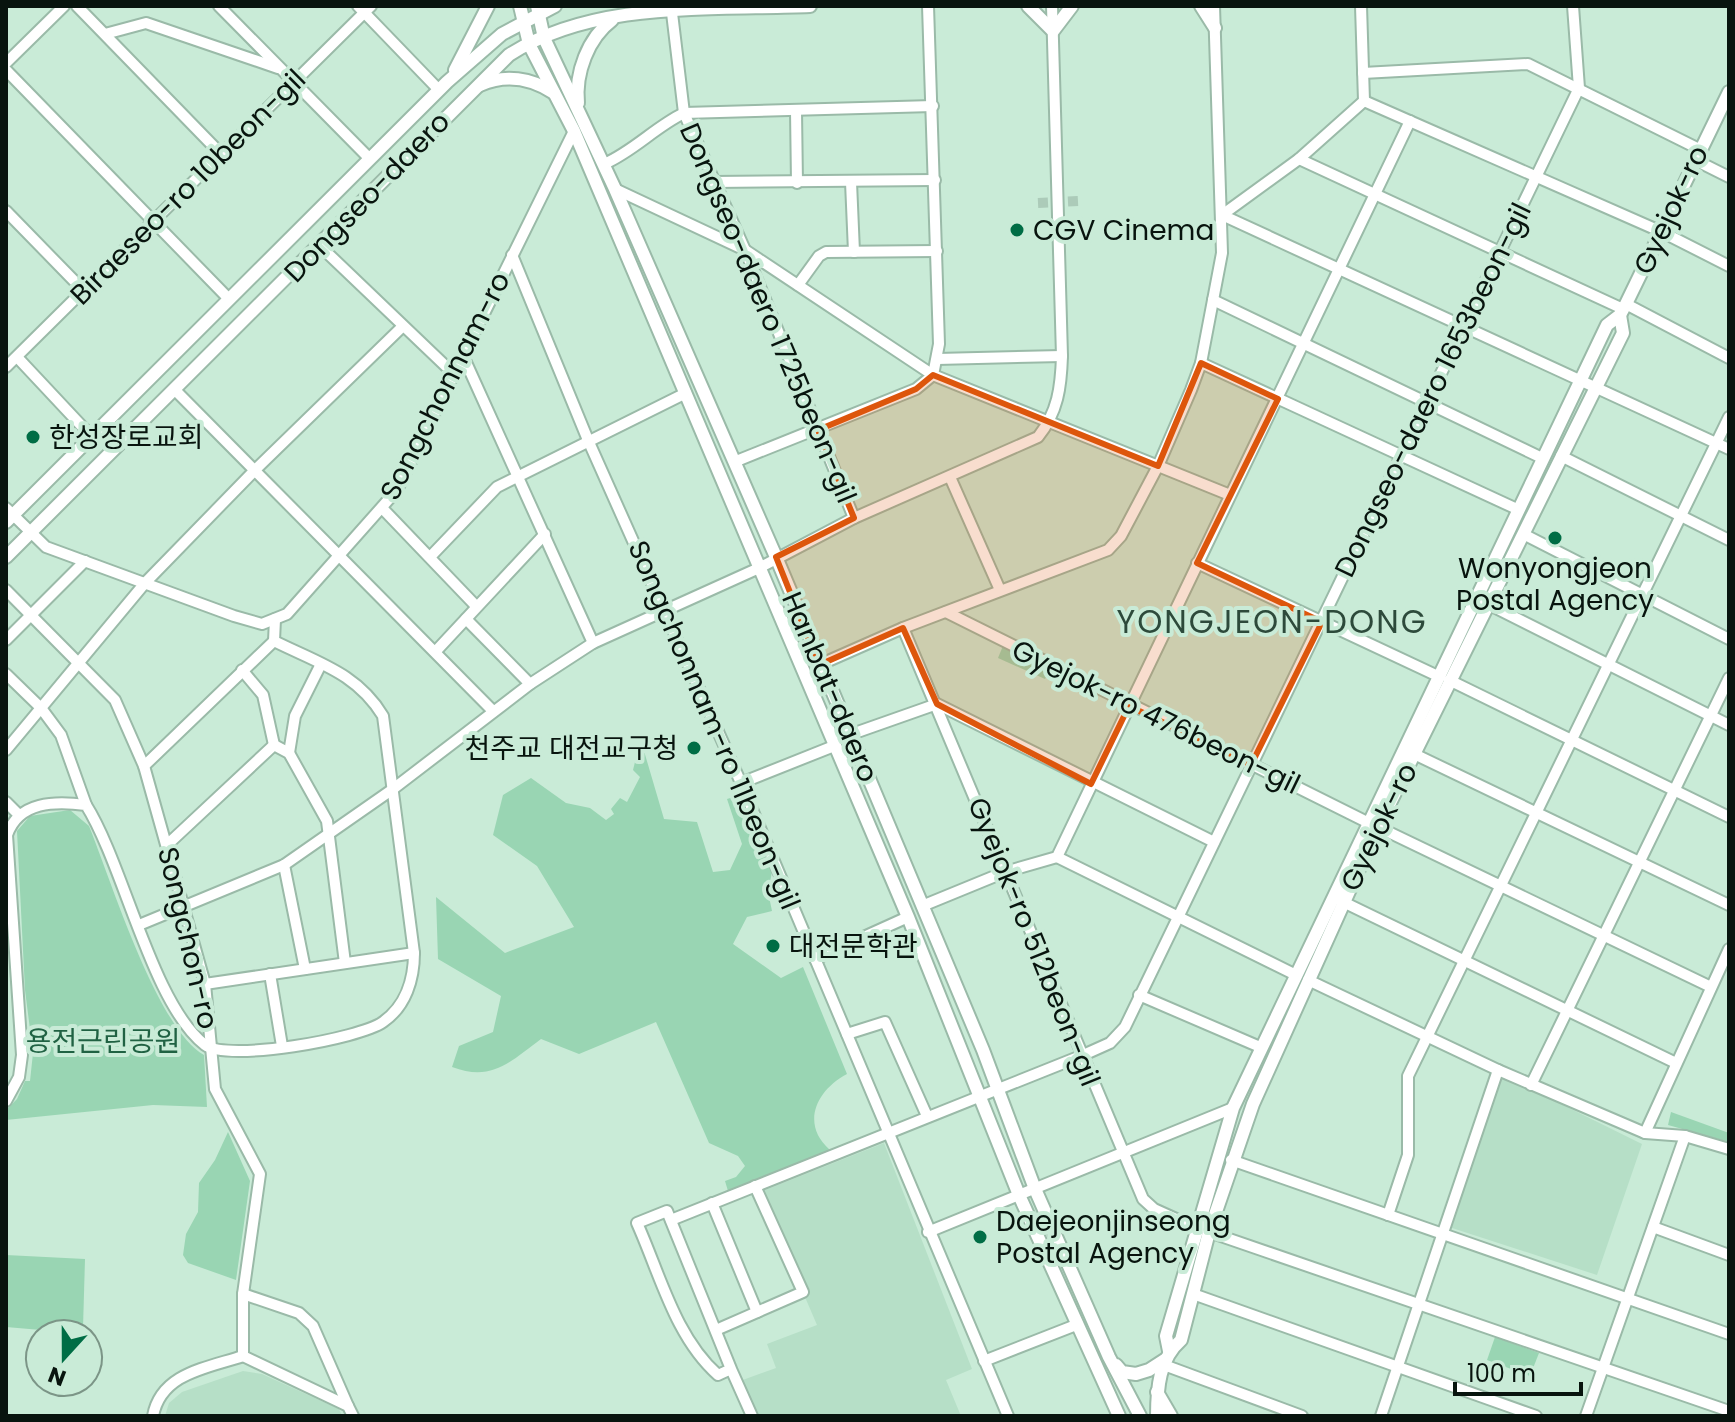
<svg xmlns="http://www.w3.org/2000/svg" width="1735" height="1422" viewBox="0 0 1735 1422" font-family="Poppins,'Noto Sans KR',sans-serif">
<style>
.built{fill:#b6dfc7}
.green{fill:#99d5b3}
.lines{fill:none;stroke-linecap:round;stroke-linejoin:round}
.minor-tunnel{stroke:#accbb9;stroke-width:10;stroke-dasharray:10 5;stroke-linecap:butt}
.minor-casing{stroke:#9abaa8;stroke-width:14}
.major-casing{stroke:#9abaa8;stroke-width:16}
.minor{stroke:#fff;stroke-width:10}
.major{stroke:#fff;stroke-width:12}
.marked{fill:#dd560c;fill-opacity:0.2;stroke:#dd560c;stroke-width:6;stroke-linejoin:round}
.poi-dot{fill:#006d45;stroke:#c9ebd7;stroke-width:3}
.labels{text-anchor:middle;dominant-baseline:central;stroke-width:8;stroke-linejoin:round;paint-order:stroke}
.street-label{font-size:28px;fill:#08140e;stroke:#c9ebd7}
.poi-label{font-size:28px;fill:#08140e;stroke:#c9ebd7;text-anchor:start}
.park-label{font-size:28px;fill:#206243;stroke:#c9ebd7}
.quarter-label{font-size:32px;letter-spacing:2px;fill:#2d4a3b;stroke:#c9ebd7}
</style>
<rect width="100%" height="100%" fill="#c9ebd7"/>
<g class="built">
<path d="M1500,1074l142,70 -45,131 -148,-48z"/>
<path d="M884,1143l88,226 -26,11 15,36h-205l-16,-35 36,-13 -9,-24 50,-19 -57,-133z"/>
<path d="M243,1371l19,3 77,35 3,7h-177l4,-13 13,-11z"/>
</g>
<g class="green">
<path d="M1005,641l47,25 -7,13 -47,-21z"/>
<path d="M638,750l6,1 20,68 33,3 16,50 17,-2 12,-26 -15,-45 13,-4 32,77 -4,20 4,19 -25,6 -14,27 48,34 22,-11 44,107c-32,17 -46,51 -17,76l-102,41 -3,-10 11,-4 9,-11 -7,-10 -29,-13 -53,-121 -77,32 -38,-15c-31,23 -49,43 -89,28l7,-21 34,-14 8,-36 -63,-37 -2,-62 69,56 69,-26 -37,-61 -44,-31 10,-40 28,-17 35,25 24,5 16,12 8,-6 -3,-5 9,-11 7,4 13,-25 -7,-7z"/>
<path d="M70,810l19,16c22,54 68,203 115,229l3,52 -54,-2 -147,15v-10l11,-11 8,-18h5l3,-28 -8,-63 -8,-159 13,-15z"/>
<path d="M1671,1112l58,21v9l-61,-17z"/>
<path d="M228,1132l22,49 -14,99 -48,-17 -5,-8 3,-21 12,-22 1,-29 16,-23z"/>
<path d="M6,1255l79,4 -2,69 -7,5 -70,-6z"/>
<path d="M1495,1337l44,16 -9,23 -43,-16z"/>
</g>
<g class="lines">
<path class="minor-tunnel" d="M1038,203l40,-2"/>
<defs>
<g id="minor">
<path d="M77,6l144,148"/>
<path d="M219,6l149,151"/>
<path d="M358,6l81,84"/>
<path d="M928,6l11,338 -6,31"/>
<path d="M1361,6l3,95"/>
<path d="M672,13l12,100 61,137 109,268"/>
<path d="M105,34l41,-11 132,45"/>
<path d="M6,63l58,-57"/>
<path d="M6,70l222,228"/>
<path d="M1363,73l165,-9 171,85"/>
<path d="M1364,101l-65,58 -77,56 507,234"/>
<path d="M1364,101l298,131 67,34"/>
<path d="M796,111l1,72"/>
<path d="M1299,159l324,150"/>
<path d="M1695,160l34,17"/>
<path d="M604,164c30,-13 51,-37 80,-51l249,-7"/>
<path d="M713,182l222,-2"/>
<path d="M851,182l3,70"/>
<path d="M615,189l130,61 188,125 297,120"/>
<path d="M6,211l78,80"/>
<path d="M320,246l135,129"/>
<path d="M512,255l76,185 153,343 267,633"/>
<path d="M798,285l21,-29 7,-4 111,-1"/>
<path d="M1213,300l329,158"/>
<path d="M1626,304l103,54"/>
<path d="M17,357l74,79"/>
<path d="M464,358l129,285"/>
<path d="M937,359l125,-3"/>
<path d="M1201,363l316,146"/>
<path d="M6,367l365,-361"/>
<path d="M175,390l318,321"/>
<path d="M1561,456l168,84"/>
<path d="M734,462l182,-73 17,-14"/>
<path d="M950,477l50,113"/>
<path d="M6,508l40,39 188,69 28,8 25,-10 110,-124 177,-359"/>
<path d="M383,509l93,97"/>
<path d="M1523,534l206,105"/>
<path d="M430,557l67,-70 189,-94"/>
<path d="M1197,563l243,114"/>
<path d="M6,590l109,110 29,66 61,218 10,105 45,85 -17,120v62"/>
<path d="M1476,598l253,127"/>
<path d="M946,612l421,210"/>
<path d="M466,619l64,65"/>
<path d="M903,628l240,571 11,10 42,19"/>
<path d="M6,640l79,-79"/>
<path d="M436,651l109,-117"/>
<path d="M819,665l84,-37 205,-78 13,-14 37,-70 33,-76 10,-27 21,-110 -8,-247"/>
<path d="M242,670l21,25 11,50"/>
<path d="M6,674l35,34 20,27 25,70"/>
<path d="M1449,680l280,137"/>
<path d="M849,735l88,-31 277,138"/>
<path d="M274,745l15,8 38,68 18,142"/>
<path d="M6,750l139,-167 110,-113 147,-143"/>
<path d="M1410,752l319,153"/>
<path d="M289,753l6,-37 26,-52"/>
<path d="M144,766l130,-125"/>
<path d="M741,783l93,-37"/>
<path d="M6,802l12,12"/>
<path d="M1378,827l333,160"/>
<path d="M168,844l106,-99"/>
<path d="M1057,857l237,117"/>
<path d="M284,865l21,104"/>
<path d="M1339,900l337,163"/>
<path d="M922,906l83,-34 52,-15 353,-736"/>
<path d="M139,925l145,-60 109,-76 137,-105 63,-41 166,-75 95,-50 184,-81c20,-25 23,-50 24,-81l-10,-350"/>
<path d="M815,959l93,-42"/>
<path d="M270,974l12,72"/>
<path d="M1308,980l190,90 147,63 40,3 44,13"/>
<path d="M205,984l209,-31"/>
<path d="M1139,995l121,52"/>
<path d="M847,1034l38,-12 42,94"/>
<path d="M1531,1085l198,-407"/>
<path d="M6,1101l13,-24 3,-22 -15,-220c12,-34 48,-34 79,-30 38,60 66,199 119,240 23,17 154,-6 178,-23 23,-16 31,-43 31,-69l-31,-237c-26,-43 -65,-53 -109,-75l1,-22"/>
<path d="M1645,1133l84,-184"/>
<path d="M1231,1160l498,174"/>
<path d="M712,1203l45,109"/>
<path d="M1388,1215l20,-60v-79l321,-659"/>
<path d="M671,1220l410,-164 29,-13 15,-16 454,-939 -6,-82"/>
<path d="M1653,1227l76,28"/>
<path d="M928,1232l305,-124"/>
<path d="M1209,1232l520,179"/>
<path d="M243,1294l56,19 14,13 35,80"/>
<path d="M1193,1294l343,122"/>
<path d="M716,1330l87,-38 -48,-106"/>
<path d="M243,1356l105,50 5,10"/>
<path d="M984,1361l92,-36"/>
<path d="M1164,1365l138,51"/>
<path d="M731,1369l-64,-158 -30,12c23,51 38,114 81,152l13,-6 21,47"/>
<path d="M153,1416c8,-43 54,-48 90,-60"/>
<path d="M1381,1416l117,-346"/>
<path d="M1586,1416l99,-280"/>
</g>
<g id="major">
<path d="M520,6l9,38 45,87 334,786 111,278 100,221"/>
<path d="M537,6l7,32 71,151 161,368 207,493 52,139 74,168 31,59"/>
<path d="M1028,6l25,25 19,-25"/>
<path d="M1201,6l14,22"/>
<path d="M455,70l33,-64"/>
<path d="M480,85c25,-11 51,-7 74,8"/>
<path d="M578,103c-3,-30 10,-65 34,-83"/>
<path d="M6,522l441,-440 55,-48 53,-28"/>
<path d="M6,557l503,-502c85,-55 203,-45 301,-49"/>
<path d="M1169,1351l-3,-15 67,-228 374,-783 13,-10 6,-11 103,-212"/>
<path d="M1116,1365l6,7 14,2 13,-4 17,-11"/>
<path d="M1157,1392l14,24"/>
<path d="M1157,1416c0,-28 2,-57 24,-76l28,-108 44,-128 125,-277 245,-494 -3,-18"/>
</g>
</defs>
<use href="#minor" class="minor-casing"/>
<use href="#major" class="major-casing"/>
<use href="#minor" class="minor"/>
<use href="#major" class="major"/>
</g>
<path class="marked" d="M1201,363l77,36 -81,164 125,59 -71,143 -122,-59 -38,78 -154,-80 -34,-76 -84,37 -43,-108 78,-39 -36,-88 98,-41 17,-14 225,91z"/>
<g class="poi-dot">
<circle cx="1017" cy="230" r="8"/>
<circle cx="33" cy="437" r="8"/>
<circle cx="1555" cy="538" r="8"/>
<circle cx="694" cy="748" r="8"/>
<circle cx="773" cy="946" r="8"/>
<circle cx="980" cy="1237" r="8"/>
</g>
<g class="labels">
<g class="street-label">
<text transform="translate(188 187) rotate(-45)">Biraeseo-ro 10beon-gil</text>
<text transform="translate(367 197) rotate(-46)">Dongseo-daero</text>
<text transform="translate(1671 210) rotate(-65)">Gyejok-ro</text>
<text transform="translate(768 313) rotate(67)">Dongseo-daero 1725beon-gil</text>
<text transform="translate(445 386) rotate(-63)">Songchonnam-ro</text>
<text transform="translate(1433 390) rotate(-64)">Dongseo-daero 1653beon-gil</text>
<text transform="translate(830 687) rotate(67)">Hanbat-daero</text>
<text transform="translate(1156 717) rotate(26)">Gyejok-ro 476beon-gil</text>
<text transform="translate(714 725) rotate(67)">Songchonnam-ro 11beon-gil</text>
<text transform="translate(1379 827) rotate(-64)">Gyejok-ro</text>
<text transform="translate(188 938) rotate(77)">Songchon-ro</text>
<text transform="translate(1034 942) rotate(68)">Gyejok-ro 512beon-gil</text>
</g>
<g class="poi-label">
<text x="1033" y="230">CGV Cinema</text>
<text x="49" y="437">한성장로교회</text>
<text x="1555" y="568" text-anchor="middle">Wonyongjeon<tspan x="1555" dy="32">Postal Agency</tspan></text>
<text x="678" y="748" text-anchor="end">천주교 대전교구청</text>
<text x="789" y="946">대전문학관</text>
<text x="996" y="1221">Daejeonjinseong<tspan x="996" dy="32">Postal Agency</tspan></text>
</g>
<g class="park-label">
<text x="103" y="1041">용전근린공원</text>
</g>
<g class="quarter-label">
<text x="1272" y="621">YONGJEON-DONG</text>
</g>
</g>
<rect width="1735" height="1422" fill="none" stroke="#08140e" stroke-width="16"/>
<g transform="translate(64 1358) rotate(201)"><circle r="38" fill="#c9ebd7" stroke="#7c9587" stroke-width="2"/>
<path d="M0-6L14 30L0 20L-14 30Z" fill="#006d45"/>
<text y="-12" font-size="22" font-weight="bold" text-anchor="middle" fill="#08140e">N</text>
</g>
<path d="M1455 1382v12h126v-12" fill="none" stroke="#08140e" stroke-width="4"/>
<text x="1467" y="1382" font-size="24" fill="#08140e" stroke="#c9ebd7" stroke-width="6" paint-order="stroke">100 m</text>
</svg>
